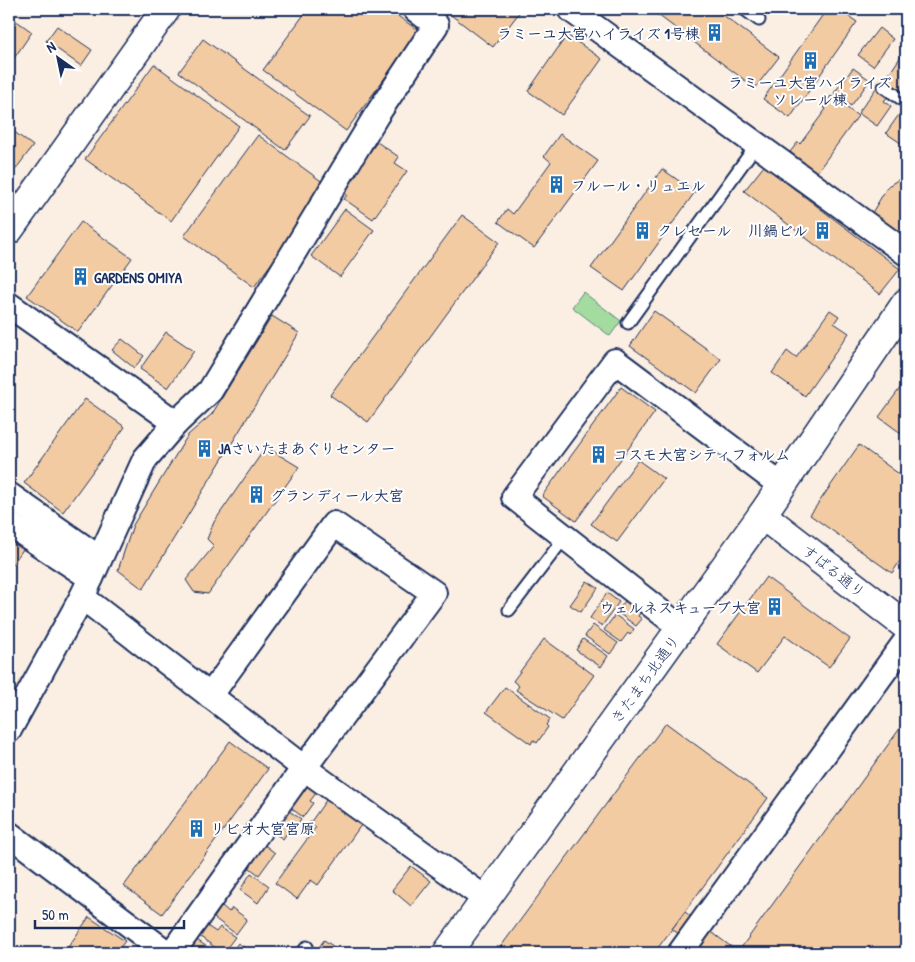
<svg xmlns="http://www.w3.org/2000/svg" width="915" height="962" viewBox="0 0 915 962" font-family="'Patrick Hand','Klee One',sans-serif">
<style>
.green{fill:#a4db9e;stroke:#60857e}
.building{fill:#f3cba2;stroke:#1b2f5e}
.lines{fill:none;stroke-linecap:round;stroke-linejoin:round}
.lane-casing{stroke:#1b2f5e;stroke-width:15}
.street-casing{stroke:#1b2f5e;stroke-width:28}
.secondary-casing{stroke:#1b2f5e;stroke-width:31}
.lane{stroke:#fff;stroke-width:11}
.street{stroke:#fff;stroke-width:24}
.secondary{stroke:#fff;stroke-width:28}
.labels{text-anchor:middle;dominant-baseline:central;stroke-width:4;stroke-linejoin:round;paint-order:stroke}
.poi-label{font-size:15px;font-weight:bold;fill:#1b2f5e;stroke:#fff;text-anchor:start}
.street-label{font-size:15px;fill:#1b2f5e;stroke:#fff}
</style>
<rect width="100%" height="100%" fill="#fbefe3"/>
<filter id="ink" filterUnits="userSpaceOnUse"><feTurbulence type="fractalNoise" baseFrequency=".02" numOctaves="2"/><feDisplacementMap in="SourceGraphic" scale="10" xChannelSelector="R" yChannelSelector="G"/><feConvolveMatrix kernelMatrix="1 2 1 2 8 2 1 2 1" color-interpolation-filters="sRGB"/></filter>
<g filter="url(#ink)">
<path class="green" d="M583,292l38,29 -11,15 -38,-29z"/>
<g class="building">
<path d="M308,9h80l31,22 -73,100 -83,-61z"/>
<path d="M443,9h79l-29,38z"/>
<path d="M650,9h65l64,48 -24,31z"/>
<path d="M827,9h11l19,13 -67,96 -27,-19z"/>
<path d="M11,17l21,15 -22,32 -1,-44z"/>
<path d="M57,26l35,24 -11,16 -35,-25z"/>
<path d="M879,28l14,11 -20,27 -15,-11z"/>
<path d="M567,35l35,24 -40,56 -34,-24z"/>
<path d="M203,39l107,77 -25,34 -106,-78z"/>
<path d="M901,56l5,4v36l-22,-14z"/>
<path d="M154,64l85,62 -68,95 -86,-62z"/>
<path d="M853,68l17,12 -19,26 -17,-13z"/>
<path d="M877,87l12,8 -5,6 7,5 -14,20 -19,-13z"/>
<path d="M831,96l27,20 -41,56 -27,-20 8,-10 2,2 26,-35 -3,-2z"/>
<path d="M903,109l3,2 -1,35 -19,-13z"/>
<path d="M9,128l24,18 -24,32z"/>
<path d="M560,134l38,27 -64,87 -36,-26 9,-13 6,5 38,-52 -7,-6z"/>
<path d="M258,135l70,51 -74,101 -70,-51z"/>
<path d="M377,142l22,15 -4,6 12,8 -34,48 -29,-20 3,-4 -5,-4z"/>
<path d="M764,166l136,103 -20,25 -136,-103z"/>
<path d="M662,169l33,23 -71,99 -33,-23z"/>
<path d="M906,175v65l-36,-24 18,-30z"/>
<path d="M345,209l29,21 -34,47 -29,-21z"/>
<path d="M462,215l37,27 -131,180 -38,-27z"/>
<path d="M81,222l51,36 -54,74 -51,-36z"/>
<path d="M830,310l9,6 -5,7 15,10 -44,63 -33,-23 15,-22 9,7z"/>
<path d="M654,311l67,48 -25,34 -66,-47z"/>
<path d="M272,316l27,17 -156,256 -25,-19 15,-45 55,-90 24,-21z"/>
<path d="M166,332l28,19 -26,37 -28,-19z"/>
<path d="M122,339l22,17 -10,12 -22,-18z"/>
<path d="M906,380v57l-27,-20z"/>
<path d="M621,387l34,25 -79,109 -34,-25z"/>
<path d="M85,399l40,28 -62,85 -39,-29z"/>
<path d="M859,445l47,34v73l-14,21 -82,-58z"/>
<path d="M266,447l33,20 -91,127 -14,-2 -8,-12 28,-34 -7,-7 7,-17z"/>
<path d="M638,460l26,19 -47,63 -26,-18z"/>
<path d="M9,537l15,11 -15,21z"/>
<path d="M766,577l84,62 -21,28 -44,-31 -28,37 -40,-29z"/>
<path d="M587,581l11,7 -17,24 -11,-7z"/>
<path d="M607,593l12,9 -17,24 -12,-8z"/>
<path d="M627,598l16,12 -5,6 4,3 -6,7 -19,-14z"/>
<path d="M615,615l19,14 -4,6 -2,-2 -7,9 -17,-12z"/>
<path d="M593,625l25,18 -8,11 -25,-18z"/>
<path d="M544,639l50,36 -32,45 -46,-30 3,-4 -6,-5z"/>
<path d="M583,639l25,17 -7,11 -25,-17z"/>
<path d="M505,687l45,32 -4,6 2,2 -11,16 -4,-3 -2,4 -45,-32z"/>
<path d="M906,720v233h-169l1,-1z"/>
<path d="M666,723l102,75 -96,131 -18,24h-158z"/>
<path d="M230,741l38,28 -106,145 -38,-28z"/>
<path d="M304,783l13,9 -7,9 3,2 -10,14 -15,-11z"/>
<path d="M329,796l35,25 -46,64 -7,-5 -14,19 -22,-16 41,-56 -6,-4z"/>
<path d="M286,809l15,10 -11,16 -3,-2 -4,6 -12,-8z"/>
<path d="M262,843l13,10 -16,22 -13,-10z"/>
<path d="M411,866l20,15 -20,25 -19,-16z"/>
<path d="M251,873l18,13 -11,17 -18,-13z"/>
<path d="M222,906l7,6 3,-4 15,11 -11,15 -22,-16z"/>
<path d="M685,912l53,40 -1,1h-32l-33,-24z"/>
<path d="M89,917l36,24 -9,12h-52z"/>
<path d="M207,926l9,6 4,-5 15,10 -12,16 -24,-17z"/>
<path d="M194,938l22,15h-33z"/>
<path d="M324,940l19,13h-28z"/>
<path d="M238,943l14,10h-21z"/>
</g>
<g class="lines">
<defs>
<g id="lane">
<path d="M744,9l15,11"/>
<path d="M884,87l22,15"/>
<path d="M628,323l129,-179"/>
<path d="M509,610l56,-73"/>
<path d="M302,953l5,-6"/>
</g>
<g id="street">
<path d="M570,9l336,244"/>
<path d="M9,305l167,118"/>
<path d="M9,495l90,63"/>
<path d="M9,524l82,54 -9,19 222,171 182,131"/>
<path d="M91,578l54,-119 31,-36 34,-32 166,-275 60,-91 -21,-16"/>
<path d="M681,628l-167,-131 101,-136 167,125"/>
<path d="M9,730l73,-133"/>
<path d="M9,834l158,119"/>
<path d="M172,953l132,-185 130,-175 -100,-69 -124,172"/>
<path d="M680,953l226,-312"/>
</g>
<g id="secondary">
<path d="M9,230l157,-221"/>
<path d="M762,515l144,111"/>
<path d="M447,953l315,-438 144,-212"/>
</g>
</defs>
<use href="#lane" class="lane-casing"/>
<use href="#street" class="street-casing"/>
<use href="#secondary" class="secondary-casing"/>
<use href="#lane" class="lane"/>
<use href="#street" class="street"/>
<use href="#secondary" class="secondary"/>
</g>
</g>
<defs>
<symbol id="building-bare" viewBox="-9 -9 18 18"><path d="M-4-6H4V6H1V3H-1V6H-4ZM-2.5-4.3h1.7v1.8h-1.7ZM.8-4.3h1.7v1.8H.8ZM-2.5-1h1.7V.8h-1.7ZM.8-1h1.7V.8H.8Z" fill="#1f6fb2" stroke="#fff" stroke-width="2.5" paint-order="stroke"/></symbol>
</defs>
<g fill-rule="evenodd">
<use href="#building-bare" x="702" y="20" width="25" height="25"/>
<use href="#building-bare" x="798" y="48" width="25" height="25"/>
<use href="#building-bare" x="544" y="172" width="25" height="25"/>
<use href="#building-bare" x="630" y="218" width="25" height="25"/>
<use href="#building-bare" x="810" y="218" width="25" height="25"/>
<use href="#building-bare" x="68" y="264" width="25" height="25"/>
<use href="#building-bare" x="192" y="436" width="25" height="25"/>
<use href="#building-bare" x="586" y="442" width="25" height="25"/>
<use href="#building-bare" x="244" y="482" width="25" height="25"/>
<use href="#building-bare" x="762" y="594" width="25" height="25"/>
<use href="#building-bare" x="184" y="816" width="25" height="25"/>
</g>
<g class="labels">
<g class="poi-label">
<text x="700" y="33" text-anchor="end">ラミーユ大宮ハイライズ 1号棟</text>
<text x="810" y="82" text-anchor="middle">ラミーユ大宮ハイライズ<tspan x="810" dy="17">ソレール棟</tspan></text>
<text x="571" y="185">フルール・リュエル</text>
<text x="657" y="230">クレセール</text>
<text x="808" y="230" text-anchor="end">川鍋ビル</text>
<text x="94" y="277">GARDENS OMIYA</text>
<text x="218" y="448">JAさいたまあぐりセンター</text>
<text x="613" y="454">コスモ大宮シティフォルム</text>
<text x="270" y="495">グランディール大宮</text>
<text x="761" y="607" text-anchor="end">ウェルネスキューブ大宮</text>
<text x="210" y="828">リビオ大宮宮原</text>
</g>
<g class="street-label">
<text transform="translate(834 571) rotate(38)">すばる通り</text>
<text transform="translate(645 679) rotate(-54)">きたまち北通り</text>
</g>
</g>
<rect width="915" height="962" fill="none" stroke="#fff" stroke-width="30"/>
<rect x="15" y="15" width="885" height="932" fill="none" stroke="#1b2f5e" stroke-width="2" filter="url(#ink)"/>
<g transform="translate(58 58) rotate(327)" stroke="#ffffff" stroke-width="4" paint-order="stroke">
<path d="M0-4L9 19L0 12L-9 19Z" fill="#1b2f5e"/>
<text y="-8" font-size="14" font-weight="bold" text-anchor="middle" fill="#1b2f5e">N</text>
</g>
<path d="M35 920v8h149v-8" fill="none" stroke="#1b2f5e" stroke-width="2.5"/>
<text x="42" y="920" font-size="15" fill="#1b2f5e" stroke="#ffffff" stroke-width="4" paint-order="stroke">50 m</text>
</svg>
